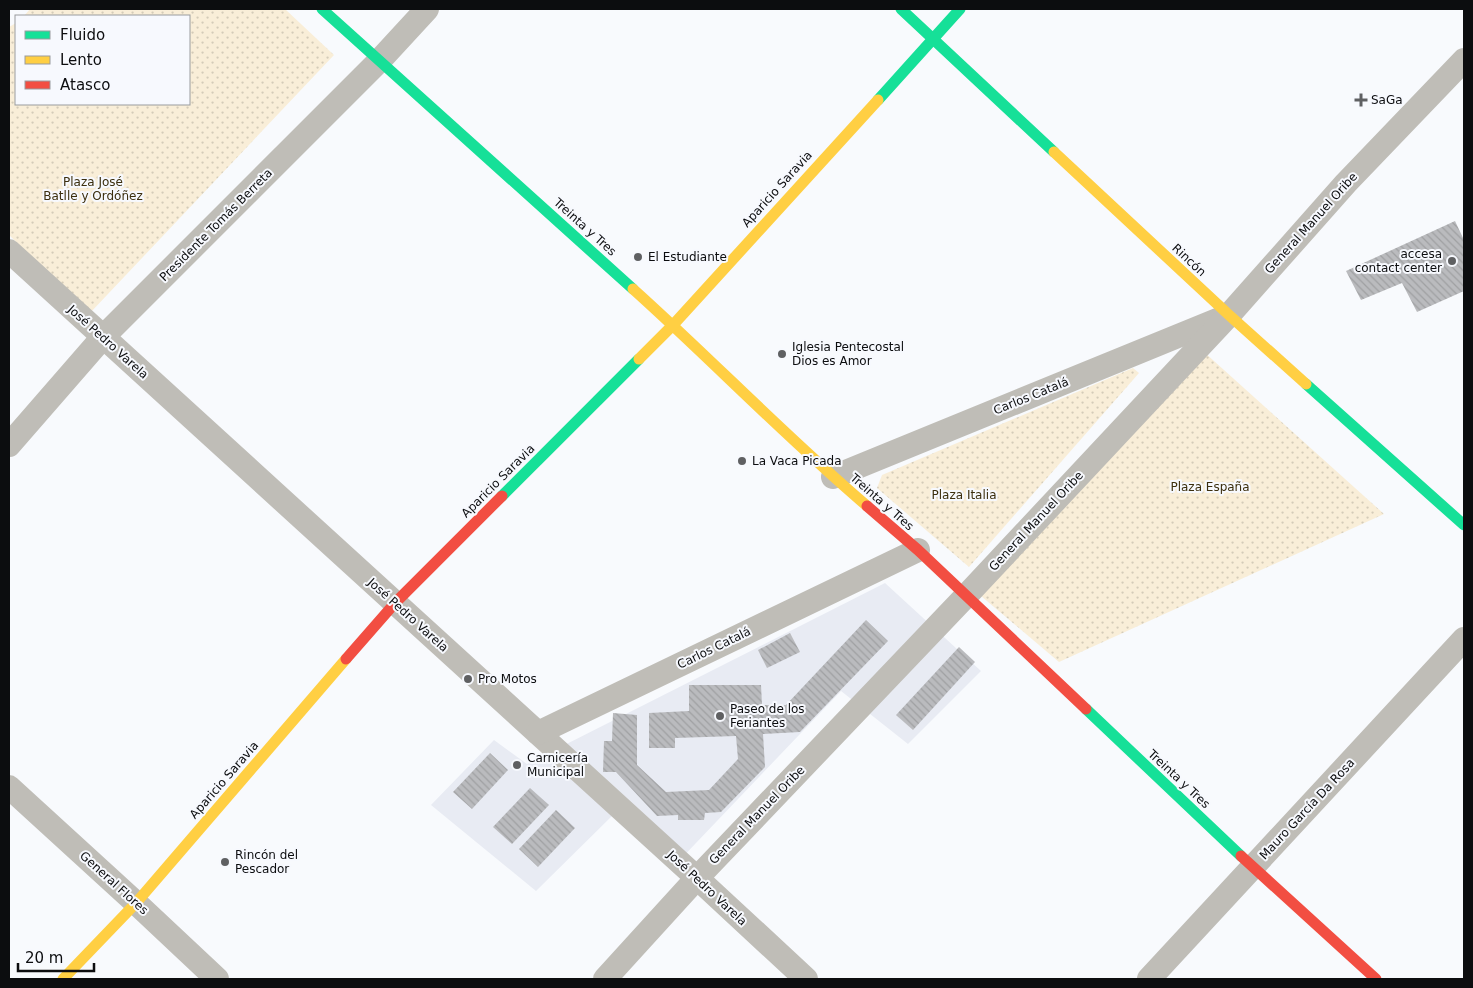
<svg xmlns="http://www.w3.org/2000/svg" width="1473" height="988" viewBox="0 0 1473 988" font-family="'DejaVu Sans',sans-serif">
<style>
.built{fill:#e8ebf3}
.grass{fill:url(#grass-dots)}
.building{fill:url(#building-back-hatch)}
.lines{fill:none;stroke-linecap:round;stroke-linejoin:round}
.street{stroke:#bfbdb7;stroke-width:24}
.fast{stroke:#16e098;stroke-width:11}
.slow{stroke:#ffcf43;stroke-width:11}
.jam{stroke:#f24e42;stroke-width:11}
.poi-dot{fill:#5f6062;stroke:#f7f9fe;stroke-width:2}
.labels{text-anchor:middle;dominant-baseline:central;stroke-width:4;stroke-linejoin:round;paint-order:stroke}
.poi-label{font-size:12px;fill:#0c0d0f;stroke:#f7f9fe;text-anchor:start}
.park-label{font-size:12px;fill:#3c2f0e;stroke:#f7f9fe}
.street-label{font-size:12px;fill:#0c0d0f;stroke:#f7f9fe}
</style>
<defs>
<pattern id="grass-dots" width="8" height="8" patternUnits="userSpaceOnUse" patternTransform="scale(1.25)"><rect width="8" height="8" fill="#f9eed8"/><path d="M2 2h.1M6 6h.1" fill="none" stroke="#d4cbb8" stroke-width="1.8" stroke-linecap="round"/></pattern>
<pattern id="building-back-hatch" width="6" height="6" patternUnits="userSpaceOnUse" patternTransform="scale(1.25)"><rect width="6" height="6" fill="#babbbe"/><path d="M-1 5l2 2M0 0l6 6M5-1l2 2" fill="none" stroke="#9fa0a2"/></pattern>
</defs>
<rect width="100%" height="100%" fill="#f8fafd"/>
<path class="built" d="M885,583l96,88 -73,73 -67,-53 -166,174 -62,-50 -77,76 -105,-86 63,-65 33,24z"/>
<g class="grass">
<path d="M30,9h255l49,46 -244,258 -81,-78v-208l7,-4v81h173v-88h-165z"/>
<path d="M1204,352l180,162 -325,148 -78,-66z"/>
<path d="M1133,368l6,5 -170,194 -92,-79 5,-13z"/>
</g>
<g class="building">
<path d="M1455,221l9,19v51l-47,21 -15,-29 -41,17 -15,-29z"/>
<path d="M866,620l22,21 -88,91 -37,2 2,33 -44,45 -16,1 -1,7h-26v-5l-21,1 -41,-44h-13l1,-31h8l1,-28 24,2v50l29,27 43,-2 29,-31 -2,-23 -61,2v10h-26v-35l40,-2v-26h72l1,20h24z"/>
<path d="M790,633l10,19 -33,16 -9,-18z"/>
<path d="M959,647l16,15 -62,68 -17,-15z"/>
<path d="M490,753l18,17 -36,39 -19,-17z"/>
<path d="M530,788l19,17 -37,39 -19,-17z"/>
<path d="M556,810l19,18 -37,39 -19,-18z"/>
</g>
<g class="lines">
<g class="street">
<path d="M9,251l688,627 109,101"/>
<path d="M9,445l94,-108 277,-277 47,-51"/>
<path d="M833,477l389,-159"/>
<path d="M538,733l380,-183"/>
<path d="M9,787l127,116 81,76"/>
<path d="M605,979l92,-101 268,-281 264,-282 117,-132 118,-123"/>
<path d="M1149,979l315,-340"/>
</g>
<g class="fast">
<path d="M322,9l311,280"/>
<path d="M901,9l153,143"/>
<path d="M878,100l82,-91"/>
<path d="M1306,384l158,141"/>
<path d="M502,496l137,-137"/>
<path d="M1086,709l155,147"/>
</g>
<g class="slow">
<path d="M1054,152l175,163 77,69"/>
<path d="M633,289c79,71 153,148 234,217"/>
<path d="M639,359l34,-34 205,-225"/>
<path d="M63,979l73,-76 210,-244"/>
</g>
<g class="jam">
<path d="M867,506l51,44 168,159"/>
<path d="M346,659l49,-56 107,-107"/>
<path d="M1241,856l135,123"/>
</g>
</g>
<g class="poi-dot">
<path d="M1358.5 92.5h5v5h5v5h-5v5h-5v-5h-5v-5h5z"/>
<circle cx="638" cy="257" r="5"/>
<circle cx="1452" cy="261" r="5"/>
<circle cx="782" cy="354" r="5"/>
<circle cx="742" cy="461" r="5"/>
<circle cx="468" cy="679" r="5"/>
<circle cx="720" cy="716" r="5"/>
<circle cx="517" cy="765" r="5"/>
<circle cx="225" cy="862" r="5"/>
</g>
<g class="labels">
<g class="poi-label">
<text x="1371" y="100">SaGa</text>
<text x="1442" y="254" text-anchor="end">accesa<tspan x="1442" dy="14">contact center</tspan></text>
<text x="648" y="257">El Estudiante</text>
<text x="792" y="347">Iglesia Pentecostal<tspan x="792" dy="14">Dios es Amor</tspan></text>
<text x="752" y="461">La Vaca Picada</text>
<text x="478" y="679">Pro Motos</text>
<text x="730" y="709">Paseo de los<tspan x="730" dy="14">Feriantes</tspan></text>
<text x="527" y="758">Carnicería<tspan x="527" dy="14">Municipal</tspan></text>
<text x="235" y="855">Rincón del<tspan x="235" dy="14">Pescador</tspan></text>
</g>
<g class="park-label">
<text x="93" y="182">Plaza José<tspan x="93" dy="14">Batlle y Ordóñez</tspan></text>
<text x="1210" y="487">Plaza España</text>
<text x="964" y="495">Plaza Italia</text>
</g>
<g class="street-label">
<text transform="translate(777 189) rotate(-48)">Aparicio Saravia</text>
<text transform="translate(1311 223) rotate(-48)">General Manuel Oribe</text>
<text transform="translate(216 225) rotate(-45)">Presidente Tomás Berreta</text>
<text transform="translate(585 227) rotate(42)">Treinta y Tres</text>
<text transform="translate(1189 260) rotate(43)">Rincón</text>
<text transform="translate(108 342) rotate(42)">José Pedro Varela</text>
<text transform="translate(1031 396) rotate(-22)">Carlos Catalá</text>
<text transform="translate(498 481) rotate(-45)">Aparicio Saravia</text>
<text transform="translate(882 502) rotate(41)">Treinta y Tres</text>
<text transform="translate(1036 521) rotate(-47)">General Manuel Oribe</text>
<text transform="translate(408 615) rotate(42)">José Pedro Varela</text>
<text transform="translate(714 648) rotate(-26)">Carlos Catalá</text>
<text transform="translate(1179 779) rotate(43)">Treinta y Tres</text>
<text transform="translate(224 780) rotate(-49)">Aparicio Saravia</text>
<text transform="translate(1307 809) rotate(-47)">Mauro García Da Rosa</text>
<text transform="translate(757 815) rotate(-46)">General Manuel Oribe</text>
<text transform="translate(114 883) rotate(42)">General Flores</text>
<text transform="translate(707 888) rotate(43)">José Pedro Varela</text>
</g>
</g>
<rect width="1473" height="988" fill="none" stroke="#0c0d0f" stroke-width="20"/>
<rect x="15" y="15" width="175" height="90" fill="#f7f9fe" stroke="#999b9e"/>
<rect x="25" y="31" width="25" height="8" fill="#16e098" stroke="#999b9e"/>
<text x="60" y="40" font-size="15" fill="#0c0d0f">Fluido</text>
<rect x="25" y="56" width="25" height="8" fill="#ffcf43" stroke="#999b9e"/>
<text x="60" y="65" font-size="15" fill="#0c0d0f">Lento</text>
<rect x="25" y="81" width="25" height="8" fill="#f24e42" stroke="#999b9e"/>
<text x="60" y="90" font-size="15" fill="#0c0d0f">Atasco</text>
<path d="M18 963v8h76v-8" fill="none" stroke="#0c0d0f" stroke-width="2.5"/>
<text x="25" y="963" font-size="15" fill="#0c0d0f" stroke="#f7f9fe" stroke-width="4" paint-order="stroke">20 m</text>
</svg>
